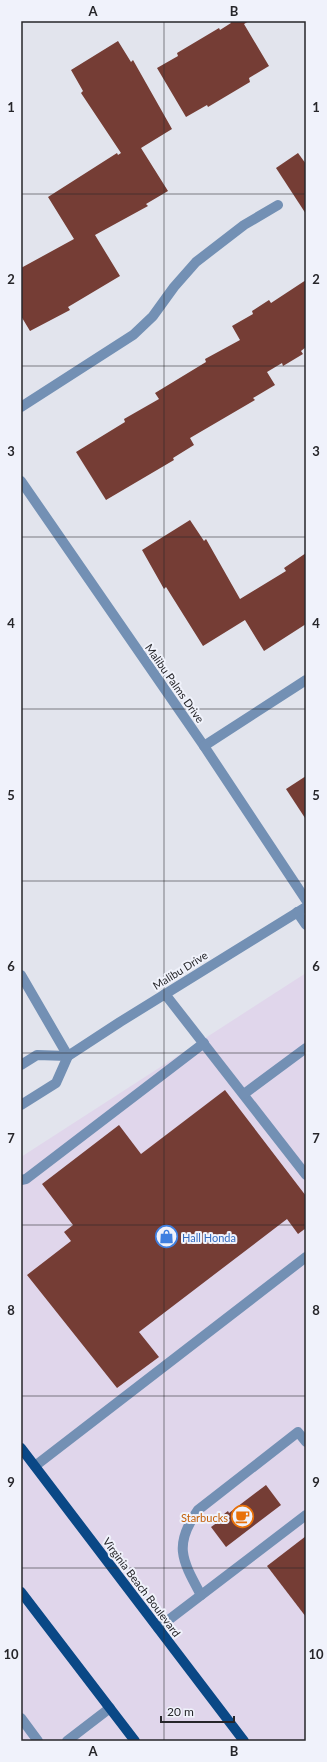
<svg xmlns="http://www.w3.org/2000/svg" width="327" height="1762" viewBox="0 0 327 1762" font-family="Lato,sans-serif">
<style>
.commercial{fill:#e0d6eb}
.building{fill:#753d35}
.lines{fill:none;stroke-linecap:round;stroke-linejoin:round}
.minor{stroke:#7390b4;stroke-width:10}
.major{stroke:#0a4886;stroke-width:10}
.grid{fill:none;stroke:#26262a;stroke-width:1;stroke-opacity:0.55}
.labels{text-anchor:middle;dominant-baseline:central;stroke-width:4;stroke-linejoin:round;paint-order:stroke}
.street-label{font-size:11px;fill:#26262a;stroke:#f0f2fb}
.shop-label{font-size:11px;fill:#366cbe;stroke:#f0f2fb;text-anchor:start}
.food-label{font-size:11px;fill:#c56008;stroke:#f0f2fb;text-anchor:end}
.neatline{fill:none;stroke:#26262a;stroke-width:1.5}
.grid-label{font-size:13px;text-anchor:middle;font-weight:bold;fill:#26262a}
</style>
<rect width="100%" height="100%" fill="#e2e4ed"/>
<path class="commercial" d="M306,973v768h-285v-584z"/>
<g class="building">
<path d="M230,21h19l-5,3 25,42 -20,12 1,4 -42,25 -1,-2 -21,12 -29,-49 21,-12 -1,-3 42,-25 1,2 11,-7z"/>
<path d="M118,41l13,21 2,-2 39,69 -31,19 27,43 -22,13 2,2 -53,29 25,41 -52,31 2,3 -40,21 -9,-15v-48l53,-29 -26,-42 69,-44 1,2 3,-2 -40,-60 2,-2 -12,-21z"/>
<path d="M298,153l8,11v50l-30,-46z"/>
<path d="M306,280v67l-5,4 2,3 -20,12 -1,-3 -15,9 8,13 -22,13 2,2 -65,38 4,7 -21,13 1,2 -68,40 -30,-48 49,-30 -1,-3 35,-20 -4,-6 51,-31 -1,-3 35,-19 -8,-14 21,-12 -1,-3 17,-11 2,3z"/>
<path d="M190,520l14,21 2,-2 34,60 46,-28 -2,-3 22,-15v71l-42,27 -19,-31 -42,26 -37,-59 -2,2 -22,-39z"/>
<path d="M306,776v42h-1l-19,-29z"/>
<path d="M225,1090l81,106v32l-8,6 -11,-15 -148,113 20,25 -42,31 -90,-113 44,-34 -7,-9 9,-7 -31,-41 77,-59 22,29z"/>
<path d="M266,1485l15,20 -55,42 -15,-20 7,-5 -2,-2 12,-9 1,2z"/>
<path d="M306,1536v81l-39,-51z"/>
</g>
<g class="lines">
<g class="minor">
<path d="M21,407l112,-72 20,-19 21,-29 22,-25 48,-37 34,-20"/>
<path d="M21,481l183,265 102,154"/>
<path d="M204,746l102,-66"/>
<path d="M297,912l9,13"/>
<path d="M21,975l47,81"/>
<path d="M165,994l141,181"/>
<path d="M21,1065l16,-10 31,1"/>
<path d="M244,1094l62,-46"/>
<path d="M21,1105l35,-22 12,-27 52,-34 186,-115"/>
<path d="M21,1180l5,-1 178,-136"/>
<path d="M35,1466l271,-209"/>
<path d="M201,1595c-19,-35 -28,-50 -3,-85l100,-78 8,10"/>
<path d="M158,1628l148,-113"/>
<path d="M21,1718l17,23"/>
<path d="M67,1741l43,-33"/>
</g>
<g class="major">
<path d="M21,1448l223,293"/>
<path d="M21,1592l114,149"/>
</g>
</g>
<path class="grid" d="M164,21v1720M21,194h285M21,366h285M21,537h285M21,709h285M21,881h285M21,1053h285M21,1225h285M21,1396h285M21,1568h285"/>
<defs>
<symbol id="shop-ring" viewBox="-11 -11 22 22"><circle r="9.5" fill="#f0f2fb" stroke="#3f7fe0" stroke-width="1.5"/><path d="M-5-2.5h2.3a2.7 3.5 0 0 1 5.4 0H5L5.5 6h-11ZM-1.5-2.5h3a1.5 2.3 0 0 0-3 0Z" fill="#3f7fe0"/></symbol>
<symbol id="cafe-ring" viewBox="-11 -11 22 22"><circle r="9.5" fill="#f0f2fb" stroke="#e8710a" stroke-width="1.5"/><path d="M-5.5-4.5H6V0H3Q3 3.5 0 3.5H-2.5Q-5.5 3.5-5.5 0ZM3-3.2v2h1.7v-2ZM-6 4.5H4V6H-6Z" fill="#e8710a"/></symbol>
</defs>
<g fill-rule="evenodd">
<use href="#shop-ring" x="154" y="1224" width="25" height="25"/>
<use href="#cafe-ring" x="230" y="1504" width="25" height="25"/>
</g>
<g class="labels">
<g class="street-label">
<text transform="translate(175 683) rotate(55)">Malibu Palms Drive</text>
<text transform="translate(180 970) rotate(-32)">Malibu Drive</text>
<text transform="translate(142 1587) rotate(53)">Virginia Beach Boulevard</text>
</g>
<g class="shop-label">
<text x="182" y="1237">Hall Honda</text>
</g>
<g class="food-label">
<text x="228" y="1517">Starbucks</text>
</g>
</g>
<rect width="327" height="1762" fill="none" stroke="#f0f2fb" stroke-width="44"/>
<path d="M161 1716v6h73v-6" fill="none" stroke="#26262a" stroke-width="2"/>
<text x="167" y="1716" font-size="12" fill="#26262a" stroke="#f0f2fb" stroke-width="3" paint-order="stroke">20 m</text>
<rect x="22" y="22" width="283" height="1718" class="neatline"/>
<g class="grid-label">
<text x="93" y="16">A</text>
<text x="234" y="16">B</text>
<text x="11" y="112">1</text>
<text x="316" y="112">1</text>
<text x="11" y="284">2</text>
<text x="316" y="284">2</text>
<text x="11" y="456">3</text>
<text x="316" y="456">3</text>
<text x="11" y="628">4</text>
<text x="316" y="628">4</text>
<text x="11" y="800">5</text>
<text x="316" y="800">5</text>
<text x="11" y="971">6</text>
<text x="316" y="971">6</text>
<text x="11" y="1143">7</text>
<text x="316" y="1143">7</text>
<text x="11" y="1315">8</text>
<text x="316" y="1315">8</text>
<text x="11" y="1487">9</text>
<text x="316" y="1487">9</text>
<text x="11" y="1659">10</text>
<text x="316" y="1659">10</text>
<text x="93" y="1756">A</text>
<text x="234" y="1756">B</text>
</g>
</svg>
